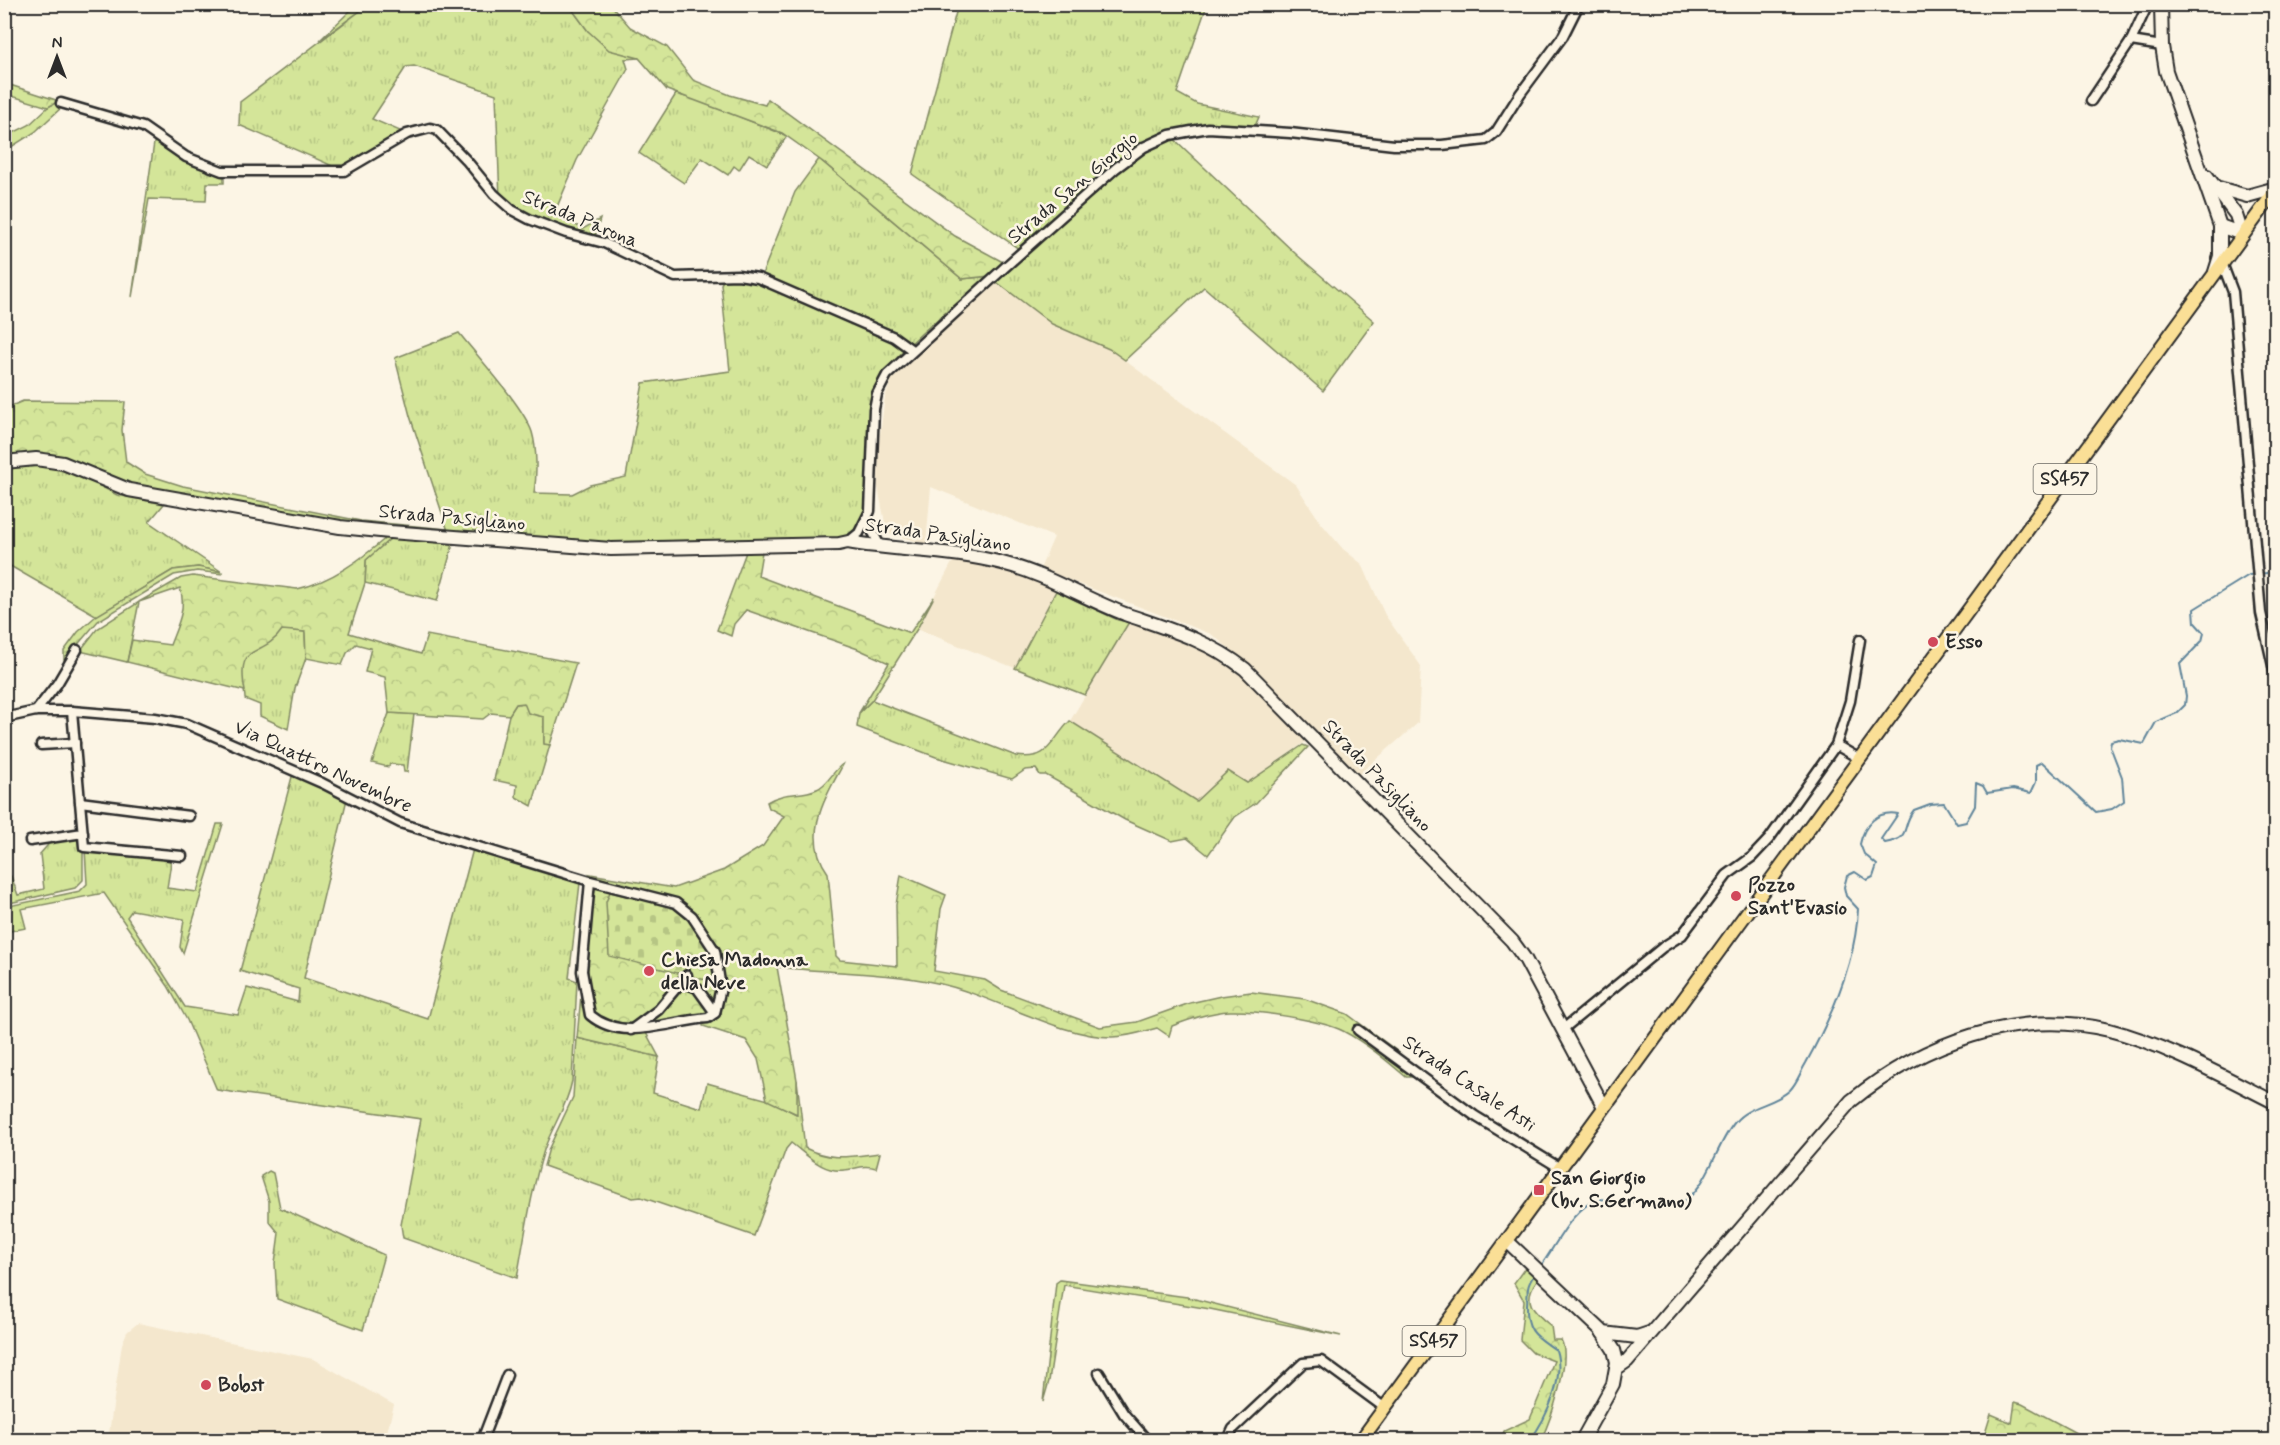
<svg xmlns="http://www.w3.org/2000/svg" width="2280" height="1445" viewBox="0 0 2280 1445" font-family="Mynerve,sans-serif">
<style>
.built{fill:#f4e7cd}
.grass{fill:url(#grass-tufts);stroke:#808862;stroke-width:1.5}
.forest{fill:url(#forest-crowns);stroke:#808862;stroke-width:1.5}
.cemetery{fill:url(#cemetery-stones);stroke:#808862;stroke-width:1.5}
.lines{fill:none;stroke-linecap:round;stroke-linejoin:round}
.stream{stroke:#60859a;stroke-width:2}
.street-casing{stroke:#2b2b2b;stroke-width:13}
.secondary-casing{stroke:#2b2b2b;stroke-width:16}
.primary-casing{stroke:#2b2b2b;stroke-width:16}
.street{stroke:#fcf5e5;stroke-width:8}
.secondary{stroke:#fcf5e5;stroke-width:12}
.primary{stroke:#fadf96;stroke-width:12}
.poi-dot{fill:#d1495b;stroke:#fcf5e5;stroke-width:2}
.labels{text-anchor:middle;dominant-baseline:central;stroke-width:5;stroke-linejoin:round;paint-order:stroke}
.shield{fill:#fcf5e5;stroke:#6a6863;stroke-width:1.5}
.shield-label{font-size:18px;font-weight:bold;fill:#2b2b2b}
.street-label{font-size:20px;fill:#2b2b2b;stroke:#fcf5e5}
.poi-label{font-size:20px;font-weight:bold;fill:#2b2b2b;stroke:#fcf5e5;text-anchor:start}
</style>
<defs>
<pattern id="grass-tufts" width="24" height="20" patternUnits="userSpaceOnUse" patternTransform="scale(1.5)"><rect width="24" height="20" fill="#d4e599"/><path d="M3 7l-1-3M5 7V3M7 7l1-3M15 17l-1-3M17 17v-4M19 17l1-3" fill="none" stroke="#b6c584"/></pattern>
<pattern id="forest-crowns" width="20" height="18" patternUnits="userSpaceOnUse" patternTransform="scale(1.5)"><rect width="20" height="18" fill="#d4e599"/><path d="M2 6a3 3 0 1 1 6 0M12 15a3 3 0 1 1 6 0" fill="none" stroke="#b6c584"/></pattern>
<pattern id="cemetery-stones" width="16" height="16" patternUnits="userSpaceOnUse" patternTransform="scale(1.5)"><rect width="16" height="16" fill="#d4e599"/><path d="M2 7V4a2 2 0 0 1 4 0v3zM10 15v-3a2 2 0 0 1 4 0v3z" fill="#b6c584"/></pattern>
</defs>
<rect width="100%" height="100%" fill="#fcf5e5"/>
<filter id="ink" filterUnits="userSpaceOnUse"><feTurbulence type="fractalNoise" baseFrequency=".0167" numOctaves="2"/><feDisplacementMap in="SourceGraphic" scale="12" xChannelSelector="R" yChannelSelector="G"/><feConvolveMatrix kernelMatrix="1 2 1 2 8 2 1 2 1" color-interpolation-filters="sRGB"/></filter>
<g filter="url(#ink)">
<g class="built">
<path d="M994,280l58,44 57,25 187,136 25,38 22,26 19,15 23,51 36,51 -3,57 -61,53 -41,-40 -59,-66 -46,-36 -171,-65 14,-32 -123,-50 -5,57 -39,-11 -9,-46 1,-45 6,-45 7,-18z"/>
<path d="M955,557l69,17 32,17 -41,77 -98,-39z"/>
<path d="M1129,622l76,25 25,16 78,77 -61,43 -19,-11 -32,29 -126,-80z"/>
<path d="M138,1323l175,36 81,46 -9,35h-277l14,-96 5,-12z"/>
</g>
<g class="grass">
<path d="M368,5h201l19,26 51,27 -14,1 3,10 -51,91 -23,54 29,15 17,-10 -6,21 -28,-7 -66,-33 -4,-106 -82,-28 -8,1 -34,52 35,15 -63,37 -105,-46 1,-23z"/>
<path d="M958,5h249l-30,88 20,11 62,13 -4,9c-50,-3 -83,-1 -126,27l-110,96 -107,-75z"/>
<path d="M676,94l27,8 84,34 -20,29 -18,-11 -10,16 -5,-4 -6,9 -26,-17 -18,25 -45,-30z"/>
<path d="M59,101l3,6 -27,25 -30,19v-14l24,-12 19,-18z"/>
<path d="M155,136l69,39v8h-17l-1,18 -57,-2 -17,98z"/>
<path d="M1171,136l126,119 77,66 -51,70 -119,-104 -79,73 -16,-11 -57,-25 -58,-44 152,-132z"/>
<path d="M819,159l143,120 28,-3c-36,31 -99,75 -117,118l-7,120 -9,16 -13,11 -233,4 -162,-11 -39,-118 -15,-58 64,-25c19,24 64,73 73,99 5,17 5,43 2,61l38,1 18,-9 36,-8 17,-94 87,-12 -9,-87 3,-5 39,4v-11l32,-80z"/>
<path d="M28,465l32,3 18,6 39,21 47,9 -15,18 73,50 -24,-5 -25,3 -76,46 -92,-53v-95z"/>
<path d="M391,538l62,6 -16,57 -72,-18 1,-23z"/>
<path d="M1056,591l62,29 11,2 -44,73 -70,-27z"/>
<path d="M139,602l-12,60 -47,-11 17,-22z"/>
<path d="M282,629l23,3 1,26 -11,30 -7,41 -28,-13v-11l-15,-6c0,-9 -4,-18 -4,-28 0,-23 31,-25 41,-42z"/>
<path d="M872,700l144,56c34,5 34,-15 54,-35l126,80 32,-30 19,12 56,-38 5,2 -52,56 -21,14 -27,38 -21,-17 -15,3 -47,-21 -79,-45h-6l-4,-6 -11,1 -13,9 -76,-22 -79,-30 2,-14z"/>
<path d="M525,703l4,10 15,4v26l6,2 -18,61 -16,-9 1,-12 -23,-5 15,-65 7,-11z"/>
<path d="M389,713l25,1 -7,58h-3l-1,-7 -13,-1 -2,3 -16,-4z"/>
<path d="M293,773l54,26 -43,179 124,41 45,-170 107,34 -11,95 8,3 -5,100c-5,26 -20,45 -28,69 -13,41 -19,85 -27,128l-114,-40 -2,-13 20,-106 -204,-29 -30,-70 -19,-34 -64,-93 -83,16 5,19 -21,4 -1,-25 76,-16 7,-7 -2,-35 81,8 5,5 -4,26 30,4 20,-68h6l-40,129 -3,-6 4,-28 -52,-9 -5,7 58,90 53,8 9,-27 51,14 1,-13 -59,-18z"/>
<path d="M83,833v47l-8,8 -70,16v-27l6,-1 7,19 26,-6 -4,-35 13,-15z"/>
<path d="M577,1038l82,19 -6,36 48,15 6,-25 65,18 24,13 1,-34 8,68c28,14 46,8 75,5l-4,15c-13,-4 -20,1 -32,2 -21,3 -37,-15 -53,-27l-5,6 -32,87 -113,-39 -8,1 -89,-32 5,-18 24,-51z"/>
<path d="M269,1171l4,2 7,35 104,47 -21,75 -86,-31 -2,-36 4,-30 -10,-12v-20l-8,-25z"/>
<path d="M1060,1280l127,17 154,39 -131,-27 -146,-24 -15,96 -6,21 13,-119z"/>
</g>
<g class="forest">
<path d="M357,4l11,1 -48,35 32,-31z"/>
<path d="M569,5h42l19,22 37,20 26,33 37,15 35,10 3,-6 187,137 48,26 -13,14 -28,3 -139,-117 -41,-29 -115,-43 -28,-32 -30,-8 -21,-19z"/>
<path d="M4,83l55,18 -11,6 -43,-13z"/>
<path d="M23,401l102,1 -3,28 4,32 19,12 38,12 178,35 86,8 2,5 -58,-5 -261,-42 -46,-19 -79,-7 -1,-52z"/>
<path d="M387,537l4,1 -25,22 -1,23 -16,50 72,21 6,-19 149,28 -26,82 -6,-1v-27l-16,-4 -4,-10 -8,1 -7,11 -18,-2 -8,6 -94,-6 -4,-36 -20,-5 6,-24 -15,-4 -9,9 -5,12 -36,-7 -1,-26 -23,-2c-19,29 -47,10 -37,61l-118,-29 5,-22 38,5c7,-19 17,-36 10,-57l-41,14 42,-24 12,-2 104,13c34,-7 64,-30 90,-52z"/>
<path d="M746,552h16l-4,24 152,57 24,-36 -17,32 -45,71 -13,13 30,-50 -31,-14 -112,-39 -12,14 -3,12 -14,-6z"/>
<path d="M198,567l24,5v2l-25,-3 -23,4 -76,46 -24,28 -10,16v-14l14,-19 18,-16 77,-46z"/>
<path d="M844,763c-19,35 -43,72 -16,110l8,83 4,4 57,6 -1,-61 5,-30 45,20 -5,14 -7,62 51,9 16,10 99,37 37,-5 53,-19 31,-7 30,-4 54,7 42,15 50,37 22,20 -7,6h-6c-20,-17 -40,-34 -63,-46 -22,-11 -88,-21 -113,-20 -20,1 -39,8 -58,15l-3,10 -12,-8c-15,4 -29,9 -45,9 -53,0 -119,-42 -175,-54 -52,-11 -107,-10 -160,-16l20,113v34l-30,-14 -9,-41 -12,-19 -43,-14v-5h7l10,-8 4,-24 -6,-39 -24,-37 -96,-32 -8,-7 84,14 50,-18 39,-24 21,-30 -15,-8 -2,-6c20,-12 33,-5 50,-13 12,-5 15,-18 27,-26z"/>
<path d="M594,887l23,5 101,91v16l-10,16c-38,4 -83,24 -115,-2 -8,-47 -8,-79 1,-126z"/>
<path d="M582,984l2,25 4,8 57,14 14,26 -82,-19z"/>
<path d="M1527,1265l11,14c-17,21 -5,33 13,47l2,14h8c11,19 -10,79 -20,100h-40l3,-9 26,-12 24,-58 -21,-8 -13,-13 4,-39 -10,-18z"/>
<path d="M2015,1402l7,2 67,36h-106l8,-26 21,9z"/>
</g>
<path class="cemetery" d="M610,892l64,15 17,12 22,34 5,30 -109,-27 -3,-54z"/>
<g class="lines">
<g class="stream">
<path d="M1540,1267c17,-22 31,-59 59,-68l77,7c32,-14 38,-59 59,-84 14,-17 39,-17 55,-32 7,-7 11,-19 16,-27 26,-47 50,-101 52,-154l-12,-13 -2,-9 3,-11 8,-4 12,8 6,-3 4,-12 -13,-11 -4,-10c4,-19 17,-34 38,-30l-17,25 4,4c28,-5 15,-16 29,-33l16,-6 14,-1 13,21 9,-2 9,-16 1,-23 7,3 4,7 26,-4 18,4 5,-11v-17l6,-3 54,50 16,-3 12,-8 -2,-24 -12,-31 1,-5 8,-2 25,5 12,-22 21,-9 8,-8 1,-9 -6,-32 22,-23 2,-8 -9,-10 -1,-14 55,-34 27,-3"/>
<path d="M1530,1440c17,-22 35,-62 26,-90 -20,-14 -30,-18 -29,-45 1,-15 -1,-19 8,-31"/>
</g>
<defs>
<g id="street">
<path d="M2131,41l31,5"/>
<path d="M2091,101l40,-60 17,-37"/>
<path d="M61,103l82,24 43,30 36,14h122l63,-37 23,-6 7,2 30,31 27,33 18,16 17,9 37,14 38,10 71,34 63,-2 20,3 136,59 18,13"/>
<path d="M2222,263l11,29 28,321 15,66"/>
<path d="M867,521l12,23"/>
<path d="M848,542l11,-9 11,-22 4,-102 3,-15 10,-19 117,-107 112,-100 28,-21 26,-12 38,-7 82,5 104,12h48l44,-5 10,-8 24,-38 43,-58 16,-32"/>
<path d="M36,711l21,-27 20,-34"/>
<path d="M72,711l8,91 109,14"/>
<path d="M4,718l32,-7h36l83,7 32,6 135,59 78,40 190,58 86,22 16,13 23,35 6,37 -6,25 -7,5c-39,3 -85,25 -118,-3l-8,-44 8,-90"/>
<path d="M41,745l34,-2"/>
<path d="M1836,745l24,14"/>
<path d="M80,802l4,45 98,9"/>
<path d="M30,841l53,-8"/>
<path d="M682,982l15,6 18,25"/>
<path d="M631,1030l27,-20 29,-35"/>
<path d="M1358,1030l117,86 85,52"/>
<path d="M1562,1030l101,-83 19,-12 45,-60 25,-18 17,-18 67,-94 14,-44 10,-61"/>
<path d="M1099,1373l25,41 23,26"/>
<path d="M482,1440l25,-65"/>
<path d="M1228,1440l5,-11 70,-66 18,-2 64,47"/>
</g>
<g id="secondary">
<path d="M2161,4l1,42 4,25 54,155v30l-5,16"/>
<path d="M2207,176l8,11 32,9 29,-8"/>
<path d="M2215,187l21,28 6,19 -22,-8"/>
<path d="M4,462l32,-3 27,4 66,27 211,37 50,5 221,17 228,-5 9,-2c51,9 104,8 154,21 44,11 81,35 123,51 43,15 83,26 120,55l267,272 13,18 79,148"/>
<path d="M1507,1241l94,89 13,20 3,12 -4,22 -31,56"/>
<path d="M1603,1333l34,4 12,-4"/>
<path d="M1617,1368l10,-7 224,-260c71,-58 166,-93 258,-71 56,14 115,47 167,73"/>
</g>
<path id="primary" d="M1361,1440l915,-1250"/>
</defs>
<use href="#street" class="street-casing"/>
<use href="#secondary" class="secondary-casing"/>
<use href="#primary" class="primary-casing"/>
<use href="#street" class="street"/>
<use href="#secondary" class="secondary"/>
<use href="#primary" class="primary"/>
</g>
</g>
<g class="poi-dot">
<circle cx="1933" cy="642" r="6"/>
<circle cx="1736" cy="896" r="6"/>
<circle cx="649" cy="971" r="6"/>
<rect x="1533" y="1184" width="12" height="12" rx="3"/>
<circle cx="206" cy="1385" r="6"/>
</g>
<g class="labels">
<g class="shield">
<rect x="2033.5" y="464" width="63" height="30" rx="4.5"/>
<rect x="1402.5" y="1326" width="63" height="30" rx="4.5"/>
</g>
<g class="shield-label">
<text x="2065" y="479">SS457</text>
<text x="1434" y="1341">SS457</text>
</g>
<g class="street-label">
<text transform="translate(1073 188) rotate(-40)">Strada San Giorgio</text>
<text transform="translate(580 219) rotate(22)">Strada Parona</text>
<text transform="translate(452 518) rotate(5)">Strada Pasigliano</text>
<text transform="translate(938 535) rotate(8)">Strada Pasigliano</text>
<text transform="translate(323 767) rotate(25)">Via Quattro Novembre</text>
<text transform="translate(1377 776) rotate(46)">Strada Pasigliano</text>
<text transform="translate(1469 1084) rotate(34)">Strada Casale Asti</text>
</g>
<g class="poi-label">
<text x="1945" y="642">Esso</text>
<text x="1748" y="885">Pozzo<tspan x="1748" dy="23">Sant'Evasio</tspan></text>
<text x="661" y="960">Chiesa Madonna<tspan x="661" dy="23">della Neve</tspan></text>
<text x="1551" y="1178">San Giorgio<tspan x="1551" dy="23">(bv. S.Germano)</tspan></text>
<text x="218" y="1385">Bobst</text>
</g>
</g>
<rect width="2280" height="1445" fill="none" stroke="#fcf5e5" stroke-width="24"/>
<rect x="12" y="12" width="2256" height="1421" fill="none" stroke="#2b2b2b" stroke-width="2" filter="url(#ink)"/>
<g transform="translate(57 57)" stroke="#fcf5e5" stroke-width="4.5" paint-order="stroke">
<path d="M0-4.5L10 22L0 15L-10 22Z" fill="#2b2b2b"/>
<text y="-9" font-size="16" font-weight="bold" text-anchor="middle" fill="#2b2b2b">N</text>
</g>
</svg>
